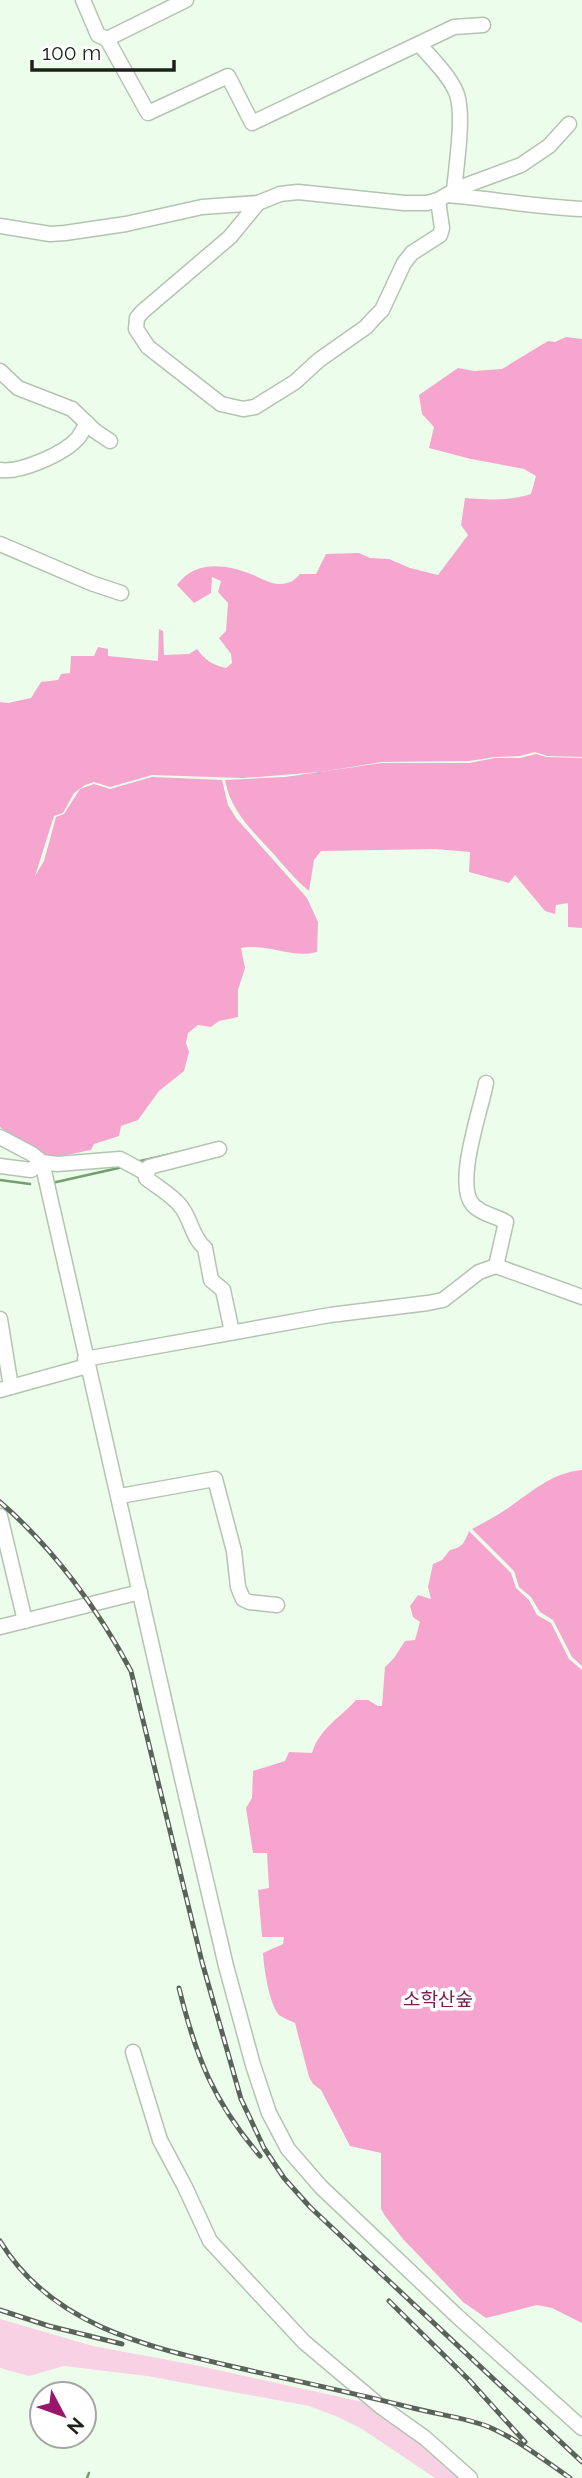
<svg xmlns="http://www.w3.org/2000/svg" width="582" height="2478" viewBox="0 0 582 2478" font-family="Raleway,'Noto Sans KR',sans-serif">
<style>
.green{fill:#f9d1e5}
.forest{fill:#f5a5ce}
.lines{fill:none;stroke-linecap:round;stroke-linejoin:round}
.stream{stroke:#739e6e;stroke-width:2.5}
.minor-casing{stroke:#b4c3b2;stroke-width:17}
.minor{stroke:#fff;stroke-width:14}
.rail-casing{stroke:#5a6359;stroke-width:5}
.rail{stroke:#fff;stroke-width:2.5;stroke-dasharray:8;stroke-linecap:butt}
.labels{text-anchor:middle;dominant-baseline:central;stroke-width:7;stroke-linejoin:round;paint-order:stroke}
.park-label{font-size:19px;fill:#781d55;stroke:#fff}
</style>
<rect width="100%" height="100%" fill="#edfdeb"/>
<path class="green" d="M0,2319l93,27 102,19 168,37 76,52 21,24h-25l-73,-49 -24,-12 -29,-11 -162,-30 -83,-10 -35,10 -29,-8z"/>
<g class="forest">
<path d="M566,337l16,2v418l-35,-1 -12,-4 -15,4 -25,1 -26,4 -87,1 -62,10 -77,6 -91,-3 -42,12 -16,-5 -9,3 -11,8 -11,20 -9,3 -19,60 9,-15 12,-44 8,-3 16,-25 14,-5 16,5 42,-12 70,3 6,25 8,13 71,80 11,24 -1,30c-25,7 -50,-9 -76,-4l4,20 -7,22v27l-19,4 -8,6 -13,-2 -10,8 -2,10 3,9 -5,19 -25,20 -21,29 -17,6 -2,10 -25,8 -3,6c-13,2 -30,8 -43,6 -17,-4 -34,-20 -48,-29v-425l8,1 23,-5 10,-16 17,-2 3,-6 9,-1 1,-17h23l4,-9 10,2v7l50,5 1,-32 4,2 1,24 25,-1 8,-5c8,11 15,16 29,19l6,-5 -1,-9 -12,-16 7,-7 2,-28 -10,-11 3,-11 -9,-4 -1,16 -17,10 -17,-18c18,-25 48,-21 74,-11 12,5 23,13 36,9 6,-1 9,-5 13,-9h16l10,-20 33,-1 11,5 19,1 21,9 28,7 30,-40 -7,-10 4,-27c24,2 43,3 66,-4l5,-18 -12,-7 -53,-10 -42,-11 5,-21 -12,-13 -3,-19 39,-27 16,3 28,-2 46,-28 7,1z"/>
<path d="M536,754l10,3 36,1v170l-14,-1v-24l-12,2 -1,9 -10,-3 -30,-36 -6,8 -40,-11 1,-20 -35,-3 -114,2 -7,9 -5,31c-15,-12 -26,-27 -39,-41 -19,-20 -40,-41 -45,-70l60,-3 97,-14h87l26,-5h25z"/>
<path d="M582,1470v196l-10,-9 -19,-37 -13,-8 -9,-15 -12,-10 -5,-16 -42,-42c11,-6 23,-12 33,-19 26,-17 45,-37 77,-40z"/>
<path d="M469,1531l42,42 5,15 13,12 8,15 14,8 18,36 13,11v653l-30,-15 -15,-3 -51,13 -23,-16 -60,-63 -18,-23 -4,-7v-56l-31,-7 -29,-56 -8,-6 -4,-7 -14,-54c-4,-2 -12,-5 -16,-8 -10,-12 -15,-46 -16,-62l20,-9 1,-7h-22l-4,-47 11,-2 -2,-35h-14l-7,-45 6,-10 1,-27 32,-10 4,-9 23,1c7,-24 28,-35 44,-53h12l10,6h4l3,-39 9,-9 11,-17 10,-1 5,-18 -7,-5 -3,-11 8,-11 13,4 -3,-12 5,-23 9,-4 8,-10c12,-2 15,-8 19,-19z"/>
</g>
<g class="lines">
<g class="stream">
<path d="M136,1162l48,-11"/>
<path d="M0,1180l30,4"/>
<path d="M52,1183l71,-16"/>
<path d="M87,2478l2,-5"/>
</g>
<defs>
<g id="minor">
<path d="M83,0l15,35 9,4 79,-39"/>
<path d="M107,39l41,74 80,-37 24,47 202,-96 29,-2"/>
<path d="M419,44c12,14 30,31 37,48 9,20 0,75 -2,99"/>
<path d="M448,195c45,4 88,12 134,14"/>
<path d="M258,203l-28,34 -88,75 -5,6 -1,11 12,18 73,57 22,5 12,-2 40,-25 24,-22 47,-33 8,-9 8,-8 22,-47 8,-10 28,-18 2,-7 -4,-28"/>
<path d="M0,226l50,8 15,-1 61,-9 76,-17 56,-4 22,-9 18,-2 106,11h23l11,-3 21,-12 62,-23 28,-19 20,-22"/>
<path d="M0,371l18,17 54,21 23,22 15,10"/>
<path d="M0,470c20,3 64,-16 78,-32 3,-4 6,-10 9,-15"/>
<path d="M0,544l91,39 30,10"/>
<path d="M486,1083c-5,27 -32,101 -13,122 8,9 23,11 33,17l-10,44"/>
<path d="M0,1137l32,17 10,8 15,2 63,-5 26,14"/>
<path d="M219,1149l-70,18 -3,11c12,10 27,17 36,30 9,12 11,31 23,40l6,32 12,10 9,42"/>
<path d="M42,1162l139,612 45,192 27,99 16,48 19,36 33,38 136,129 125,112"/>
<path d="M0,1166l31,4 11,-8"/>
<path d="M0,1319l11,68"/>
<path d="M85,1359l245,-44 98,-12 15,-3 36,-28 17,-6 86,31"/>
<path d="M0,1390l87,-24"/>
<path d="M120,1496l95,-17 19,72 4,36 5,12 6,3 28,3"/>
<path d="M0,1516l25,105"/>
<path d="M0,1627l140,-35"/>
<path d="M133,2052l27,88 25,47 25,54 94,101 76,64 45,32 45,40"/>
</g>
</defs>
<use href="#minor" class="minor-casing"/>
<use href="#minor" class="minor"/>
<defs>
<g id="rail">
<path d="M0,1502c53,46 98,107 131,169l71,291 39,137 23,49 20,30 26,29 272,255"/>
<path d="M179,1988c17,69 34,113 81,168"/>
<path d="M0,2241c54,89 158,108 252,130 55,12 110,24 165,38 24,6 50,9 72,18 30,13 55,33 81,51"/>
<path d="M389,2301l80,79 56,62"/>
<path d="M0,2310l49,16 73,18"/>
</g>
</defs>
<use href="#rail" class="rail-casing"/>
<use href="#rail" class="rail"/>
</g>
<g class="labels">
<g class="park-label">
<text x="438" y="1999">소학산숲</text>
</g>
</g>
<g transform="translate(63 2415) rotate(131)"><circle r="33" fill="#ffffff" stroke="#a4a7a4" stroke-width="2"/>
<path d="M0-5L12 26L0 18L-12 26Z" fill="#99166b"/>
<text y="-10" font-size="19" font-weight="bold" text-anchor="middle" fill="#1c221b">N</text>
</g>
<path d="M32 60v10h142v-10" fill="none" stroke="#1c221b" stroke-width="3.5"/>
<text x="42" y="60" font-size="21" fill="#1c221b" stroke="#ffffff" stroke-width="5" paint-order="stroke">100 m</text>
</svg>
